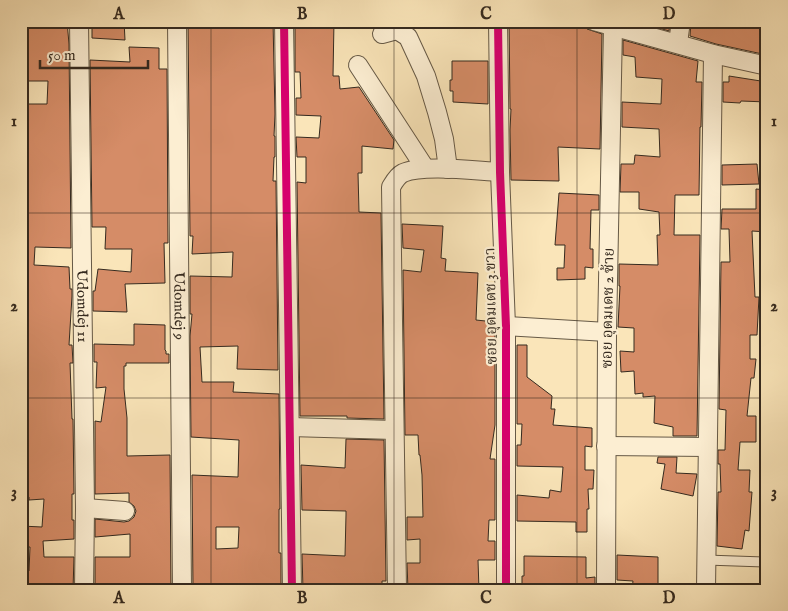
<svg xmlns="http://www.w3.org/2000/svg" width="788" height="611" viewBox="0 0 788 611" font-family="'IM FELL English','Noto Serif Thai',serif">
<style>
.building{fill:#d58c67;stroke:#352a1f;fill-rule:evenodd}
.lines{fill:none;stroke-linecap:round;stroke-linejoin:round}
.service-casing{stroke:#665946;stroke-width:11}
.minor-casing{stroke:#665946;stroke-width:20}
.service{stroke:#fceed2;stroke-width:9}
.minor{stroke:#fceed2;stroke-width:18}
.cycleway-casing{stroke:#fceed2;stroke-width:11}
.cycleway{stroke:#d6006c;stroke-width:8}
.grid{fill:none;stroke:#352a1f;stroke-width:1;stroke-opacity:0.55}
.labels{text-anchor:middle;dominant-baseline:central;stroke-width:4.5;stroke-linejoin:round;paint-order:stroke}
.street-label{font-size:15px;fill:#352a1f;stroke:#fceed2}
.neatline{fill:none;stroke:#352a1f;stroke-width:2}
.grid-label{font-size:16px;text-anchor:middle;font-weight:bold;fill:#352a1f}
</style>
<rect width="100%" height="100%" fill="#fae5b9"/>
<filter id="stains"><feTurbulence type="fractalNoise" baseFrequency=".004" numOctaves="4"/><feColorMatrix values="0 0 0 0 .2 0 0 0 0 .09 0 0 0 0 .02 0 0 0 .5 -.17"/></filter>
<radialGradient id="worn" r=".72"><stop offset=".6" stop-color="#630" stop-opacity="0"/><stop offset="1" stop-color="#630" stop-opacity=".3"/></radialGradient>
<g class="building">
<path d="M21,21h46l2,23 2,204 -36,-1 -1,18 35,2 1,22h2v7l-3,49h3l1,18h-3l2,56h1l1,75h-2v26h2v19l-31,2 1,16h30l-1,33h-52v-20l8,1 1,-24h-9v-21l21,1 2,-28 -15,1v-3h-8v-393h26l1,-23h-27z"/>
<path d="M108,21h16l1,19 -33,-2v-11l17,1z"/>
<path d="M188,21h85l2,93 -1,22h1v21h-1l-1,24h3l2,189 -41,-1 1,-23 -38,1 2,35h32l-1,10 46,2 1,115h-1v44h2v37h-88l-1,-115 46,2 1,-37 -48,-3 -1,-101 2,-22h-2v-38l42,1 1,-25 -41,2 1,-18h-3zM216,527h23l-1,21 -22,1z"/>
<path d="M295,21h39l-1,55h6l1,13 19,-2 35,53 -1,9 -31,-3v27h-4l1,39 22,1 3,206 -37,-1v-2h-47l-3,-234 9,1v-26h-9l-1,-20 23,1 2,-22 -25,-1v-17h5l-1,-26h-5z"/>
<path d="M509,21h75v3l3,5 15,5 -2,115 -42,-2 1,34 -48,-1 -1,-50 1,-21h-1v-4z"/>
<path d="M635,21h35l-1,10z"/>
<path d="M691,21h76v34l-51,-11 -26,-8z"/>
<path d="M623,40l75,21 -2,21h6l-1,45h-1l-1,68h-24l-1,40h26l-3,201h-24v-9l-19,-4 1,-27 -12,1v-4l-8,1 -1,-23 -13,1 -1,-21 14,1v-24l-16,-1 2,-41h-1v-22l39,1 -1,-30h3l-1,-23 -20,-3v-17h-19l1,-28h13l1,-9 25,2 -1,-28 -37,-2v-25l39,2 1,-25 -26,-2 -1,-20 -12,-2z"/>
<path d="M129,47l30,1v21h8l1,174h-4l1,40 -40,1 2,28 -34,-1v-20h2l3,-22 33,3 1,-23h-27l1,-22h-14l-2,-167 40,2z"/>
<path d="M452,61h36v43l-35,-2v-11h-3v-11h2z"/>
<path d="M729,76l38,6v20l-26,-1 -1,2 -17,-1v-20h6z"/>
<path d="M757,164l2,20 -37,1v-20z"/>
<path d="M756,189l11,1v42l-15,-1 3,66h4l-2,38h-7v24h6l-2,19h-3l-4,38h9v26h-16l-2,28h12l-1,22h3l-3,39 -4,-1 -3,19 -25,-3 1,-54h3l-1,-28h-2v-14h7l1,-40 -7,-1 2,-147h9l-1,-33h-8l1,-20h34z"/>
<path d="M559,193l40,2v15h-8l-1,39h3v19l-8,-1v12l-28,1v-12h7l1,-23h-10z"/>
<path d="M402,224l41,2 -2,32 5,1 -1,12 33,2 -2,47 19,2v103l-5,34h5v61h-6l-1,21h7v19h-17l1,30h-71l-1,-27h13v-24l-13,1v-23h16l-1,-42 -2,-20h-1l-1,-20h-13l-2,-165 18,2 3,-22 -21,-2z"/>
<path d="M134,324l31,1v25l1,1v3h3v9h-43v3h-2v23l3,29v38l43,-1 1,135h-76v-33h35v-23l-35,3v-18l29,3 5,-1 5,-4 2,-6 -2,-5 -5,-4v-9l-34,1v-73l6,1 5,-35 -10,1 1,-26h-3v-18l40,1z"/>
<path d="M517,345h10v32l25,19 -1,13h4l-2,16 39,3v19l-7,-1v24h9l-1,19h-5l1,20h-2v23h-11v-10l-59,-1v-26l32,3 1,-8 11,2 2,-25 -46,-1v-21h4l1,-21h-5z"/>
<path d="M346,439l38,1 2,141h-4v9h-79l-1,-36 43,2 1,-41v-4l-44,-1 -1,-45 44,3z"/>
<path d="M658,457h19l-1,16 21,1 -4,22 -32,-7 4,-25 -8,-1z"/>
<path d="M617,555l41,2v33h-26l1,-9 -16,-1z"/>
<path d="M524,556l62,1v21l9,-1v13h-73v-14h2z"/>
</g>
<g class="lines">
<defs>
<g id="service">
<path d="M766,247h1"/>
<path d="M706,560l61,2"/>
</g>
<g id="minor">
<path id="s1" d="M79,21l6,487 -1,82"/>
<path id="s2" d="M177,21l5,569"/>
<path d="M284,21l8,569"/>
<path d="M498,21l2,151 6,154v264"/>
<path d="M594,21l119,33 54,12"/>
<path d="M382,34l15,-4 11,7 18,39 11,36 7,27 4,30"/>
<path d="M678,43l3,-22"/>
<path d="M358,65l67,103"/>
<path d="M506,326l101,6"/>
<path d="M290,427l104,3"/>
<path d="M606,446l101,1"/>
<path d="M85,508l40,3"/>
<path d="M397,590l-6,-403c3,-5 6,-11 12,-14 20,-9 74,-2 97,-1"/>
<path d="M606,590l1,-258 6,-305"/>
<path d="M706,590l7,-536"/>
</g>
</defs>
<use href="#service" class="service-casing"/>
<use href="#minor" class="minor-casing"/>
<use href="#service" class="service"/>
<use href="#minor" class="minor"/>
<defs>
<g id="cycleway">
<path d="M284,21l8,569"/>
<path d="M498,21l2,151 6,154v264"/>
</g>
</defs>
<use href="#cycleway" class="cycleway-casing"/>
<use href="#cycleway" class="cycleway"/>
</g>
<path class="grid" d="M211,21v569M394,21v569M577,21v569M21,213h746M21,398h746"/>
<g class="labels">
<g class="street-label">
<text stroke="none"><textPath href="#s1" startOffset="285">Udomdej 11</textPath></text>
<text stroke="none"><textPath href="#s2" startOffset="285">Udomdej 9</textPath></text>
<text transform="translate(491 306) rotate(-91)">ซอย อุดมเดช 3 ขวา</text>
<text transform="translate(608 308) rotate(-89)">ซอย อุดมเดช 2 ซ้าย</text>
</g>
</g>
<rect width="788" height="611" fill="none" stroke="#fae5b9" stroke-width="55"/>
<path d="M40 60v8h108v-8" fill="none" stroke="#352a1f" stroke-width="2.5"/>
<text x="48" y="60" font-size="15" fill="#352a1f" stroke="#fceed2" stroke-width="4" paint-order="stroke">50 m</text>
<rect x="28" y="28" width="732" height="556" class="neatline"/>
<g class="grid-label">
<text x="119" y="19">A</text>
<text x="302" y="19">B</text>
<text x="486" y="19">C</text>
<text x="669" y="19">D</text>
<text x="14" y="126">1</text>
<text x="774" y="126">1</text>
<text x="14" y="311">2</text>
<text x="774" y="311">2</text>
<text x="14" y="497">3</text>
<text x="774" y="497">3</text>
<text x="119" y="603">A</text>
<text x="302" y="603">B</text>
<text x="486" y="603">C</text>
<text x="669" y="603">D</text>
</g>
<rect width="100%" height="100%" filter="url(#stains)"/>
<rect width="100%" height="100%" fill="url(#worn)"/>
</svg>
